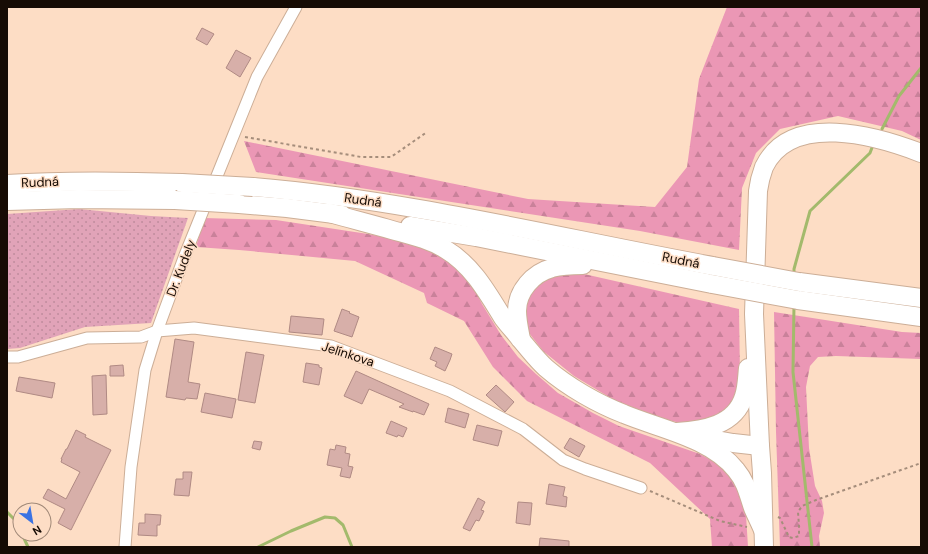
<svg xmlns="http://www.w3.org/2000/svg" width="928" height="554" viewBox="0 0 928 554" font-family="'DM Sans',sans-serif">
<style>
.grass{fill:url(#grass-dots)}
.forest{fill:url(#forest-firs)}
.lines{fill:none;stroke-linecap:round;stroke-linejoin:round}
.stream{stroke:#a3ba6c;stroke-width:3}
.building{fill:#d7afa9;stroke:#b08a84}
.minor-casing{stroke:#ccae97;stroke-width:13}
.trunk-casing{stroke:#ccae97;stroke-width:20}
.path{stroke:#a58d7b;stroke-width:2;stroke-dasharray:3 3;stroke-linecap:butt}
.minor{stroke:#fff;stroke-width:11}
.trunk{stroke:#fff;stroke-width:18}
.trunk-bridge-casing{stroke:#ccae97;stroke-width:20;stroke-linecap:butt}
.trunk-bridge{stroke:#fff;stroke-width:18}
.labels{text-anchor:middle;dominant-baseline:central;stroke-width:3;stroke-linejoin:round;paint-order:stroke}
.street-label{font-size:13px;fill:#160b04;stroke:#fdddc5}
</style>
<defs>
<pattern id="grass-dots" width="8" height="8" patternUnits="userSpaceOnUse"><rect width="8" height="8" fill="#e1a3b8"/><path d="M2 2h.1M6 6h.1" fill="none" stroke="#c08b9d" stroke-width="1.8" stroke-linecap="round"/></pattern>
<pattern id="forest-firs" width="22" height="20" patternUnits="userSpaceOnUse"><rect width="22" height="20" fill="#eb97b5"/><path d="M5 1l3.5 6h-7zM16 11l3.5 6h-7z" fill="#c9819a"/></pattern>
</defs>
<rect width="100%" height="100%" fill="#fdddc5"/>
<path class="grass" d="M79,209l72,7 37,2 -37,105 -66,4 -65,21 -13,1v-135z"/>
<g class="forest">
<path d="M727,7h194v133l-19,-9 -64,-15 -58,13 -24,24 -14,35 -3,62 -99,-19 -384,-59 -12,-31 284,58 127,8 32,-40 12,-88z"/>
<path d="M204,218l72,2 92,14 45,9 38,19 20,20 11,22 19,31 17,22 18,17 22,19 35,20 26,13 81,28 20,11 14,16 7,15 5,19 2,32h-36l-2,-28 -60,-56 -123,-62 -34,-34 -29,-46 -37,-18 -3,-10 -69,-32 -116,-11 -43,-3z"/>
<path d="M567,272l17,2 155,35 1,68 -1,11 -10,19 -17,13 -32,3 -19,-5 -24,-9 -23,-9 -40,-24 -31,-25 -14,-18 -5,-11 3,-29 19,-15z"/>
<path d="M774,312l128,20 19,1v26l-85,-3 -18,1 -8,9 -4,21 3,61 6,38 7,15 2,12 -5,23 1,11h-40l-4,-115z"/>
</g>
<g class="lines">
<g class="stream">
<path d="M882,129l17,-33 22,-28"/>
<path d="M794,276v-7l16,-58 60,-58 3,-8"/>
<path d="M794,305l-1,67 19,175"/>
<path d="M7,512l10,10 3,7"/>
<path d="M22,534l6,13"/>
<path d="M258,547l33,-16 34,-14 10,1 8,7 9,22"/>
</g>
</g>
<g class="building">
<path d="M202,28l12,6 -7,11 -11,-6z"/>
<path d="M236,50l15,8 -11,19 -14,-9z"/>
<path d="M342,309l8,3 -1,1 10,4 -7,20 -18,-6z"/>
<path d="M291,316l33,3 -2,16 -33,-3z"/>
<path d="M175,339l19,3 -6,40 12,2 -3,15 -11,-1 -1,2 -19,-3z"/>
<path d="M435,347l17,7 -2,6 -5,11 -10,-5 2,-4 -7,-3z"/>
<path d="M246,352l18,3 -9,48 -17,-3z"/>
<path d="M306,363l13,2v2l3,1 -3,17 -16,-3z"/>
<path d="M123,365l1,11h-14v-10z"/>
<path d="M356,371l73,33 -5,11 -11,-4v1l-14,-5 5,-3 -35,-15 -7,15 -18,-8z"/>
<path d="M106,375l1,39 -14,1 -1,-39z"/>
<path d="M19,377l36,6 -3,15 -36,-7z"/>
<path d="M496,385l18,17 -9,10 -19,-17z"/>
<path d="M205,393l31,6 -4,19 -31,-6z"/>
<path d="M448,408l21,6 -4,14 -20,-6z"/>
<path d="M391,421l16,7 -4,9 -5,-2 -1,2 -11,-4z"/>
<path d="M477,425l25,6 -4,15 -25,-6z"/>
<path d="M76,430l10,5 -1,2 26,13 -40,80 -13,-7 7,-14 -22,-11 5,-9 18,10 14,-27 -19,-10 1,-3h-1l5,-10h1z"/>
<path d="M570,438l15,8 -6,11 -15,-9z"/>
<path d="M254,441l8,1 -2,8 -8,-2z"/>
<path d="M336,445l10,2 -1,6 5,1 -2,12 5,1 -3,11 -10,-2 2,-8 -15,-3 3,-16 5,1z"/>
<path d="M183,472h9l-3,24 -15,-1 2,-16h7z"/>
<path d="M549,484l16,3 -2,9 4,1 -1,10 -20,-3z"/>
<path d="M478,498l7,4 -4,8 3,1 -5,10 -3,-1 -6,11 -7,-3z"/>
<path d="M518,502l14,1 -2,22 -14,-2z"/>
<path d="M145,514l16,1 -1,10h-3v11l-19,-1 1,-12h6z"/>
<path d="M540,538l29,3v6h-30z"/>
</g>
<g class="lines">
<defs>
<g id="minor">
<path d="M7,357h11l69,-19 54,-1 16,-6 37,-3 137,18 119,45 73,38 40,31 22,9 56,19"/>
<path d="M125,547l6,-80 14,-97 12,-39 28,-76 72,-178 39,-70"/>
</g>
<g id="trunk">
<path d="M7,184c58,-4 116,-3 175,-1"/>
<path d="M253,187c155,13 307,51 460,79"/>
<path d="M7,201l72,-2 96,1"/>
<path d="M239,204l48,4 55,7"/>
<path d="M330,213c21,6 41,11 62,17 18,5 37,9 53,19 27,16 42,43 58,69 5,7 12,14 17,21 9,10 16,20 26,29 22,19 52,36 78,46 36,15 87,24 112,56 10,12 12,23 17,38 3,7 7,15 10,22"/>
<path d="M410,226l66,11 236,47"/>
<path d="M799,282l122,16"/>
<path d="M798,300l123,17"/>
<path d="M521,339c-2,-10 -4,-19 -4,-28 0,-20 16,-38 35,-43 10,-3 20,-3 31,-3"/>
<path d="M677,432c26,-2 58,-6 67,-36 3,-9 3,-19 4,-28"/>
<path d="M700,437l33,6 27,3"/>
<path d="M764,547l-2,-74 -2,-27 -6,-132 4,-123c1,-8 3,-16 6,-24 27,-56 113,-31 157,-14"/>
</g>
</defs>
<use href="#minor" class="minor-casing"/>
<use href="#trunk" class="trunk-casing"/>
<g class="path">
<path d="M245,137l116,20h30l36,-25"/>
<path d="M650,491l70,30 27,6"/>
<path d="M778,517l2,1 9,19 4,1 6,-2v-10l-1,-14 4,-6 14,-6 105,-37"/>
</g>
<use href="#minor" class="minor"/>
<use href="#trunk" class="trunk"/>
<defs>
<g id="trunk-bridge">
<path d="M182,183l71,4"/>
<path d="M175,200l64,4"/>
<path d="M713,266l86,16"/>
<path d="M712,284l86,16"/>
</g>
</defs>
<use href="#trunk-bridge" class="trunk-bridge-casing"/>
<use href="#trunk-bridge" class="trunk-bridge"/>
</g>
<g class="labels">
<g class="street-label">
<text transform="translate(40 182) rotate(-2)">Rudná</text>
<text transform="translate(363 200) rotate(8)">Rudná</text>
<text transform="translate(681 260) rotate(11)">Rudná</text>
<text transform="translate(181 268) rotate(-69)">Dr. Kudely</text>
<text transform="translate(348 354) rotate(18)">Jelínkova</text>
</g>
</g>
<rect width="928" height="554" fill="none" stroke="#160b04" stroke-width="16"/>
<g transform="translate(32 522) rotate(149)"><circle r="19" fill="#fdddc5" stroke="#a18978"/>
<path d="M0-3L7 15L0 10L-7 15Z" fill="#3b73e3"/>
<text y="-6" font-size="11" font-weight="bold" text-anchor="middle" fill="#160b04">N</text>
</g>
</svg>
